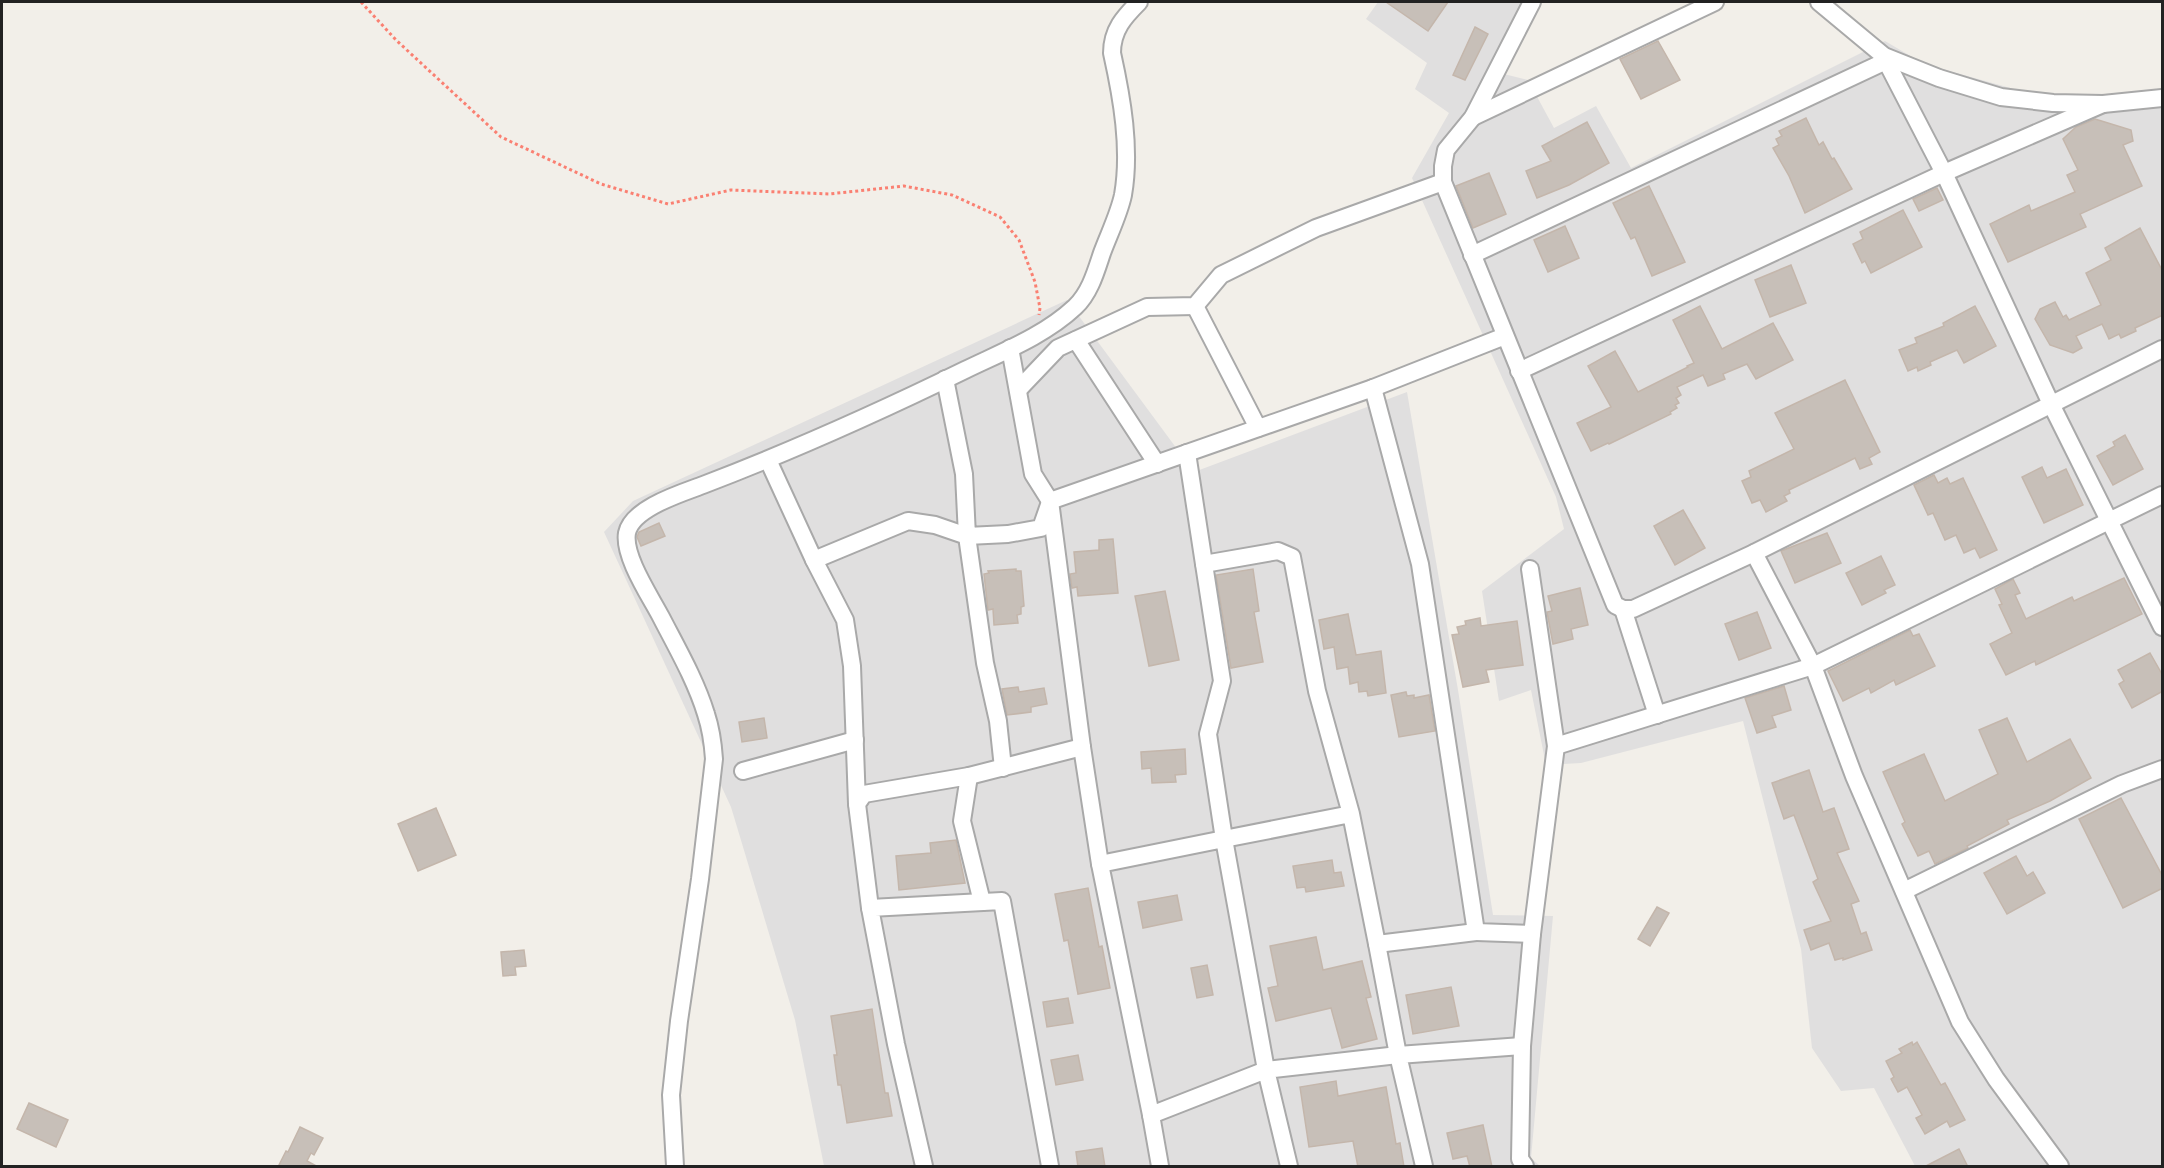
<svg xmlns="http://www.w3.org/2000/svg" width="2164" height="1168" viewBox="0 0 2164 1168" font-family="'Titillium Web',sans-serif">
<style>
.residential{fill:#e0dfdf}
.building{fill:#c7bfb8;stroke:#c4b6ab;stroke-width:1.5}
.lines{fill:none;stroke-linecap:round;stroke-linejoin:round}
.minor-casing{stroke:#a9a9a9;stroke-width:20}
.path{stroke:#fa8072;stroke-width:3;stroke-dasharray:3 3;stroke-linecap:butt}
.minor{stroke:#fff;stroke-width:16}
</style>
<rect width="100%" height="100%" fill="#f2efe9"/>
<g class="residential">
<path d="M1378,2h163l-37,72 24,6 26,48 42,-22 35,62 254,-127 39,23 108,30h125l5,-1v1073h-247l-41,-78 -33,3 -29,-43 -11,-99 -58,-228 -162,42 -35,2 -15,-75 -32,11 -17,-110 82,-62 -8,-32 -144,-319 37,-65 -34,-24 12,-26 -61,-44z"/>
<path d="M1067,300l127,172 213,-80 51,298 35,225 60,1 -22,242 9,8h-716l-29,-146 -64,-213 -127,-275 29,-31z"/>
</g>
<g class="building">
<path d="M1386,2h62l-20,29z"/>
<path d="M1475,27l13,7 -23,46 -12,-5z"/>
<path d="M1658,41l22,39 -39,19 -21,-40z"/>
<path d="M1806,118l13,27 4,-3 9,17 2,-1 18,31 -47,24 -16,-37 -16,-28 6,-3 -3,-6 6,-3 -3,-5z"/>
<path d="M2095,119l36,11 2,11 -10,4 19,41 -62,28 6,13 -78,35 -18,-38 39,-19 2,6 44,-19 -8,-17 11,-5 -15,-31 13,-12z"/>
<path d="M1587,122l22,41 -40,22 -32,13 -11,-27 25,-10 -9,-15z"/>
<path d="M1489,173l17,41 -33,14 -17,-42z"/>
<path d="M1649,186l36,76 -33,14 -17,-39 -4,2 -18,-36z"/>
<path d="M1937,188l6,12 -24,11 -6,-12z"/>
<path d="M1903,210l19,37 -51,26 -6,-12 -3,2 -9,-19 10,-5 -3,-7z"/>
<path d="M1565,226l14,32 -31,14 -14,-32z"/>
<path d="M2140,228l23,44v43l-28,13 1,3 -15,7 -2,-4 -10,5 -7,-15 -26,12 6,12 -9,5 -23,-8 -15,-26 5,-10 15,-7 8,15 3,-2 3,5 32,-15 -15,-32 25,-13 -6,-12z"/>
<path d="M1791,265l15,38 -36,14 -15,-37z"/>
<path d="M1700,306l22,43 51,-26 20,37 -37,19 -9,-15 -24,10 2,5 -17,7 -5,-11 -26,12 4,8 -5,3 3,5 -4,2 2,3 -7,4 1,2 -62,30 -1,-1 -17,8 -14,-28 34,-16 -23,-41 27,-15 23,41 50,-25 -1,-1 7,-3 -21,-43z"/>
<path d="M1975,306l21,40 -32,17 -7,-13 -27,12 1,3 -13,6 -1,-4 -9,4 -9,-21 18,-7 -2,-5 29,-12 -1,-3z"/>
<path d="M1845,380l35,72 -11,6 3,6 -12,5 -5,-11 -10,5 -56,27 1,3 -6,3 3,5 -21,11 -6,-12 -8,3 -10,-22 9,-4 -2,-6 45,-22 -19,-36z"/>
<path d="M2125,435l18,34 -30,16 -16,-29 18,-10 -2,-4z"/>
<path d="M2042,467l5,11 19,-9 17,36 -39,18 -22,-46z"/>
<path d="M1934,475l4,8 9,-5 3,6 13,-6 34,72 -17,8 -5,-10 -11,5 -8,-18 -11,5 -12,-27 -5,2 -14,-30z"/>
<path d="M1683,510l22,38 -30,17 -21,-39z"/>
<path d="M659,523l6,13 -24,10 -4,-9 2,-5z"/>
<path d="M1827,533l14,30 -46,20 -14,-32z"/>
<path d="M1113,539l5,54 -40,3 -1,-9 -5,1 -1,-6 -1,-8 6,-1 -2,-21 25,-2v-10z"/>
<path d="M1881,556l14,29 -11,5 2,3 -24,12 -16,-32z"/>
<path d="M1016,569v2h5l3,35 -3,1v7l-4,1 1,8 -24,2 -1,-16 -5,1 -4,-36 5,-1 -1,-2z"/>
<path d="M1253,569l6,42 -5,1 9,50 -32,6 -15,-93z"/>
<path d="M2124,578l18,36 -106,51 -1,-4 -29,14 -16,-31 22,-11 -13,-28 3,-1 -7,-15 18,-10 7,14 -5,2 11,24 46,-22 2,4z"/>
<path d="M1580,588l8,37 -17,4 2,10 -20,5 -6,-32 5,-1 -4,-15z"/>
<path d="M1165,591l14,69 -30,6 -14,-70z"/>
<path d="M1757,612l14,36 -32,12 -14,-36z"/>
<path d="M1348,614l8,41 25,-4 5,42 -18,3 -1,-5 -8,1 -1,-10 -8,2 -2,-17 -11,2 -3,-22 -10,2 -5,-29z"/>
<path d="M1480,618l1,8 36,-5 6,44 -37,5 3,12 -26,5 -11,-52 7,-1 -2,-7 9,-2 -1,-4z"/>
<path d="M1910,630l3,6 6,-2 16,32 -39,19 -2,-5 -23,13 -2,-5 -26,13 -15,-30z"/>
<path d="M2150,653l13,23v15l-31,17 -13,-24 5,-3 -6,-11z"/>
<path d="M1784,686l7,24 -19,6 4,11 -19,6 -12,-35z"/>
<path d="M1018,687l1,5 25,-4 3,16 -16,3v5l-24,3 -5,-26z"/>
<path d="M1406,692l1,4 7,-1v3l15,-3 6,36 -36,6 -8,-42z"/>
<path d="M764,718l3,20 -25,4 -3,-20z"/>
<path d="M2007,718l20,44 43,-23 21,39 -41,23 -43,19 2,4 -42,22 1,2 -33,16 -6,-13 -11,5 -16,-32 3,-2 -22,-50 41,-18 21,47 53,-27 -19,-44z"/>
<path d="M1185,749l1,25 -11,1 1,7 -24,1 -1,-15 -9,1 -1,-17z"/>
<path d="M1809,770l14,42 11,-4 15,41 -12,4 22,48 -8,3 10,30 5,-2 6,18 -29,10v-2l-8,2 -6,-17 -18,7 -7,-20 27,-9 -18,-39 5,-3 -24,-64 -10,4 -12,-36z"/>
<path d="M2121,798l42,79v11l-40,20 -44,-89z"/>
<path d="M436,808l20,47 -38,16 -20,-47z"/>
<path d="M956,840l9,43 -66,7 -3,-34 35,-3 -1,-10z"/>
<path d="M2016,856l11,20 6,-4 12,21 -38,21 -23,-41z"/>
<path d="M1332,860l2,13 7,-1 3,14 -38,6 -1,-5 -8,1 -4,-22z"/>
<path d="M1088,888l11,59 3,-1 8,42 -32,6 -10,-54 -4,1 -9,-47z"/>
<path d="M1177,895l5,25 -39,8 -5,-26z"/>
<path d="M1657,907l12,6 -19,33 -12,-7z"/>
<path d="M1316,937l7,33 39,-9 9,36 -5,1 11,41 -35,9 -11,-40 -55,13 -8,-33 10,-2 -8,-40z"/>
<path d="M524,950l2,16 -11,1 1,8 -13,1 -2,-24z"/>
<path d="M1207,965l6,30 -16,3 -6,-30z"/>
<path d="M1451,987l8,39 -46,8 -7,-39z"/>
<path d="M1068,998l5,25 -26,4 -4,-25z"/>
<path d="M872,1009l13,84h3l4,23 -45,7 -6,-38h-3l-4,-30h3l-6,-39z"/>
<path d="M1912,1042l1,3 4,-3 24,43 4,-2 20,37 -15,7 -3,-6 -22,13 -9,-16 6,-3 -15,-28 -9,5 -7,-13 3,-2 -8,-16 16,-8 -3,-4z"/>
<path d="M1078,1055l5,25 -27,5 -5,-25z"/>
<path d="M1336,1081l2,15 48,-9 10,57 4,-1 4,24h-46l-5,-26 -44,6 -9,-60z"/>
<path d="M29,1103l39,17 -12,27 -39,-18z"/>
<path d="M1483,1125l9,42h-22l-3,-11 -14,3 -6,-26z"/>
<path d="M300,1127l23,11 -9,17 -3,-2 -4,8 11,6h-40l8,-16 2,1z"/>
<path d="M1102,1148l3,19h-27l-2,-15z"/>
<path d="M1959,1149l9,18h-44z"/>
</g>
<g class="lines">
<defs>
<g id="minor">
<path d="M1532,2l-59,115 -27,33 -3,16v16l172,423 8,4h10l121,-56 408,-204"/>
<path d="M1819,2l65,54 55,22 62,19 52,6 50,1 59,-6"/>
<path d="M1886,61l58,112 107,231 111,223"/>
<path d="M1473,117l242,-115"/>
<path d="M1472,255l414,-194 -2,-5"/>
<path d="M1195,306l63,122"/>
<path d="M1076,340l81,124"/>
<path d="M1010,348l23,126 17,27 32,246 18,117"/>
<path d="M1519,371l425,-198 159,-69"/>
<path d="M945,379l19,95 3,62 41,-2 33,-6 8,-23"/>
<path d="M1373,388l47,176 56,368 56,2 24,-188 -26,-177"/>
<path d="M1018,390l40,-42 89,-41 48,-1 26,-31 95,-47 127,-46"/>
<path d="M1187,453l17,111"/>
<path d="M768,460l46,100"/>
<path d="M1050,501l323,-113 132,-52"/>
<path d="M1754,553l59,113 41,110 106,246 36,57 64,87"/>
<path d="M1623,609l34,106"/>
<path d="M1556,746l257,-80 349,-171"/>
<path d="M743,771l112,-31"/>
<path d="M969,776l113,-29"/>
<path d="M857,804l-5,-138 -7,-46 -31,-60 94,-39 27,4 32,11 18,127 13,58 5,47"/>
<path d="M1351,814l-127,25 -16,-105 14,-53 -18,-117 74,-13 14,6 25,134 34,123 26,130"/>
<path d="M1904,891l218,-107 40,-15"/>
<path d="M870,908l-13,-104 7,-10 105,-18 -7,45 20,81"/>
<path d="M1151,1115l9,51"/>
<path d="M675,1166l-4,-71 8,-74 21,-142 14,-120c-1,-15 -3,-30 -8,-45 -10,-33 -29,-66 -45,-97 -11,-21 -38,-61 -34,-84 5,-25 55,-40 76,-48 89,-34 176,-73 262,-115 37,-18 79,-34 110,-63 15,-14 21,-36 27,-54 7,-19 17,-39 21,-58 8,-46 -1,-97 -11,-142 0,-23 12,-36 27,-51"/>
<path d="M924,1166l-28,-122 -26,-136 132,-7 48,265"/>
<path d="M1289,1166l-23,-96 -115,45 -51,-251 124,-25 42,231 132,-15 -21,-111 99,-12"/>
<path d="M1424,1166l-26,-111 124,-9"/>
<path d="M1525,1166l-5,-7 2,-113 10,-112"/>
</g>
</defs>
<use href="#minor" class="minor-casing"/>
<path class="path" d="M361,2l35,38 105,97 100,47 67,20 63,-14 98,4 75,-8 48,9 48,22 19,23 16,42 5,26 -1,7"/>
<use href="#minor" class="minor"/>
</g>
<rect width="2164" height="1168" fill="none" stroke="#222222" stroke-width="6"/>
</svg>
